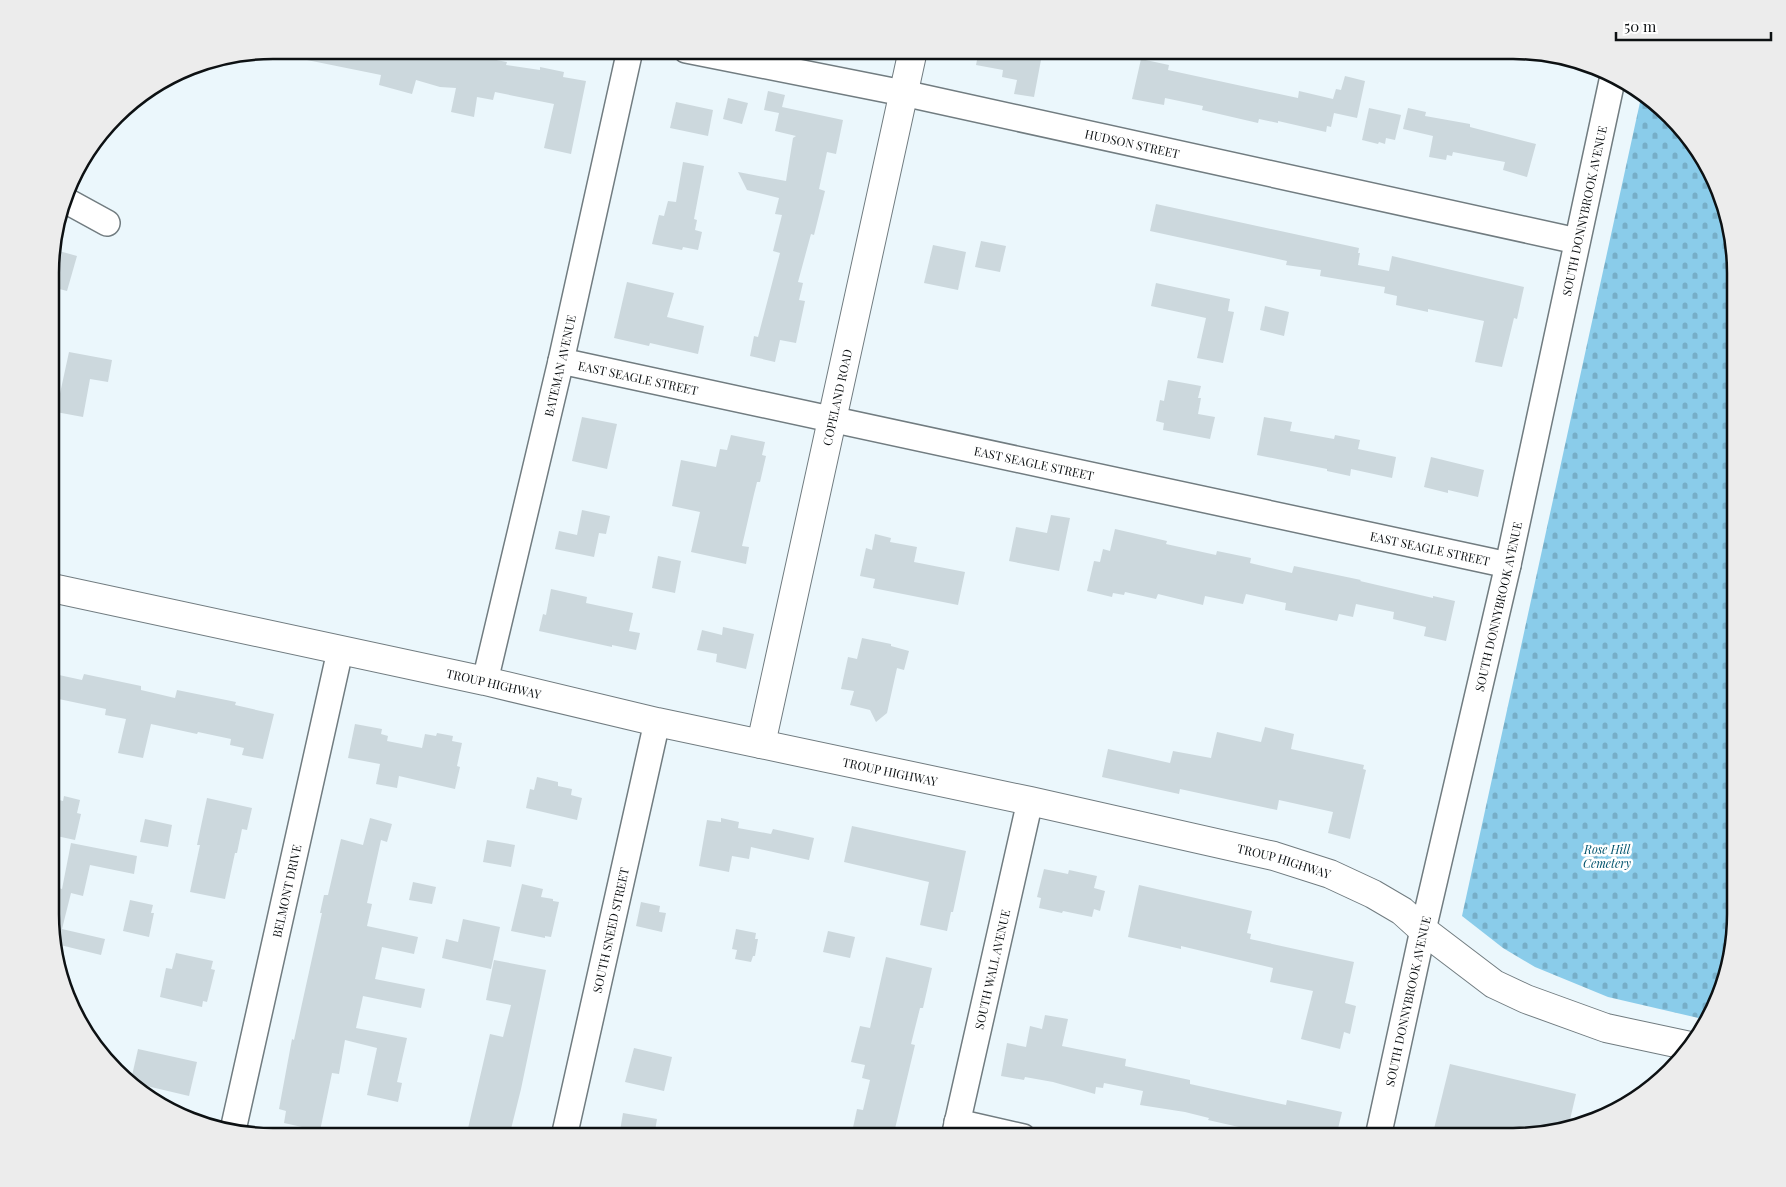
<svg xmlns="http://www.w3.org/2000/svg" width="1786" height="1187" viewBox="0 0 1786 1187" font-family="'Playfair Display',serif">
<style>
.cemetery{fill:url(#cemetery-stones)}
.building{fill:#ccd8dd}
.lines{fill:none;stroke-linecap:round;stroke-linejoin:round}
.minor-casing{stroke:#717c80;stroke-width:28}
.tertiary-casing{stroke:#717c80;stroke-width:30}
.secondary-casing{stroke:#717c80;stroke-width:30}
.minor{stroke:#fff;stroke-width:25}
.tertiary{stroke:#fff;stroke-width:28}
.secondary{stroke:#fff;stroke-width:28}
.labels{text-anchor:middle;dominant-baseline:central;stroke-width:5;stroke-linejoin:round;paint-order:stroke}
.street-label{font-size:12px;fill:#0d1113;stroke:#fff}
.park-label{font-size:12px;font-style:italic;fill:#03546d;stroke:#fff}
.rim{fill:none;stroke:#0d1113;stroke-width:2.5}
</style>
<defs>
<pattern id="cemetery-stones" width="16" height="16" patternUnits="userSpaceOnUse" patternTransform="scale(1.25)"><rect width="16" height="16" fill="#8accea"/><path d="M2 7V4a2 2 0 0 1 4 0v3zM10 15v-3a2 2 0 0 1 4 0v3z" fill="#76aec8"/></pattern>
</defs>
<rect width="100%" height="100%" fill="#ebf7fc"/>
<path class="cemetery" d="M1642,93l64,69 30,96v671l-12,57 -17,34 -99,-23 -73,-30 -32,-19 -41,-32z"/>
<g class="building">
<path d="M297,50h124l37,10 1,-7 48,9 -1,3 34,5v-3l24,5 -1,5 23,4 -15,73 -27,-6 10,-44 -59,-12 -2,8 -16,-3 -3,20 -23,-5 5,-24 -16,-1 -24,-7 -4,14 -33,-9 2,-10 -84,-17z"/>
<path d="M979,50h29l-1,3 34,7 -7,37 -20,-3 3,-14 -15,-3 1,-7 -27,-5z"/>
<path d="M1141,59l28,6 -1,5 130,28 1,-7 34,8 3,-10 5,1 4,-14 20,5 -8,37 -23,-5 -3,14 -4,-1 -1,6 -48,-11v2l-19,-4 -1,4 -56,-13 1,-4 -38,-8 -1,7 -32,-6z"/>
<path d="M768,91l17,4 -3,12 61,13 -7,34 -9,-2 -8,37 6,2 -11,44 -3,-1 -13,48 5,1 -4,17 6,1 -9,42 -16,-3 -5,22 -25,-6 4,-20 4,1 22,-84 -7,-2 9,-36 -7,-1 4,-16 -32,-8 -9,-18 48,9 7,-43 3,-2 -21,-5 4,-18 -15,-3z"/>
<path d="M728,98l20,5 -6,21 -19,-5z"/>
<path d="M676,102l37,8 -5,26 -38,-8z"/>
<path d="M1369,108l32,7 -6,25 -9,-2 -1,6 -6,-2 -1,2 -16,-4z"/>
<path d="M1408,108l18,4 -1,4 45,8v3l66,17 -9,33 -24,-7 2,-8 -52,-10 -1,4 -5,-1 -1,5 -17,-3 4,-21 -30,-7z"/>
<path d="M683,162l21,4 -10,53 3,1 -2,10 7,2 -4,18 -15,-3 -1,3 -30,-6 7,-29 5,1 4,-15 8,1z"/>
<path d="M1156,204l203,44 -1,5h2l-2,12 31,6 3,-15 132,31 -7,32 -3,-1 -12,49 -27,-5 9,-41 -56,-12v3l-32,-7 1,-9 -13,-3 1,-6 -65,-11 1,-6 -35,-5 1,-4 -137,-30z"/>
<path d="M981,241l25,5 -6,26 -25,-5z"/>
<path d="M933,245l33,7 -8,38 -34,-7z"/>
<path d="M52,249l25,7 -10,35 -15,-4z"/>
<path d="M627,282l47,11 -7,24 37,9 -6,28 -48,-11 -1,3 -35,-8z"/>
<path d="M1156,283l74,16 -2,12 6,1 -11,51 -26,-5 9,-40 -55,-12z"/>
<path d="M1265,306l24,6 -5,24 -24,-6z"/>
<path d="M69,352l43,8 -4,22 -18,-3 -7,38 -27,-5z"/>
<path d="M1168,380l33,6 -3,12h3l-3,16 17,3 -5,22 -47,-9 1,-7 -8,-2 4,-21 4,1z"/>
<path d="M582,417l35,7 -10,45 -35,-8z"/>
<path d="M1264,417l28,5 -2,9 44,8 1,-4 25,5 -2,9 38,8 -4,21 -41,-9 -1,7 -23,-5v-2l-70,-14z"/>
<path d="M731,435l34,7 -3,13 4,1 -6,26h-3l-3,12 -12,52 7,1 -3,17 -55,-12 9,-40 -28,-6 9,-46 35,7 4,-18 7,1z"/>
<path d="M1431,457l53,13 -6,27 -30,-7v3l-24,-6z"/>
<path d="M582,510l28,6 -4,18 -7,-1 -5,24 -39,-8 4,-18 18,4z"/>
<path d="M1051,515l19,3 -11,53 -50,-10 7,-34 31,6z"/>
<path d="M1115,529l52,12 -1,3 50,11 1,-4 34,7 -1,5 42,10 2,-7 67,14 -1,1 73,17v-2l22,5 -9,40 -22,-5 2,-9 -33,-8 1,-7 -38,-8 -3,13 -14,-3 -2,7 -52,-11 1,-7 -40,-9 -3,10 -38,-8 -2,9 -45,-11 -2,5 -31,-7 -1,3 -11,-2 -1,4 -25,-6 7,-30 6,1 3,-13 7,2z"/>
<path d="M875,534l16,4 -1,4 27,5 -3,15 51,10 -7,33 -85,-17 2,-9 -15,-3 6,-28 6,2z"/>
<path d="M658,556l23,5 -6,32 -23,-5z"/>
<path d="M551,589l36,8 -1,6 47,10 -4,18 11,2 -4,17 -24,-5v2l-73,-16 4,-17 3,1z"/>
<path d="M723,627l31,7 -8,35 -30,-7 1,-8 -20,-4 5,-20 20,5z"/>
<path d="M862,638l29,6v2l18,5 -5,19 -7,-2 -10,45 -11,9 -6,-12 -20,-5 4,-14 -13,-2 7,-32 9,2z"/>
<path d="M84,674l57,12v4l34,8 2,-8 59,12 -1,3 39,9 -11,45 -21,-4 2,-7 -14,-3 1,-6 -33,-7 -1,2 -46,-10 -8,34 -25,-5 8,-34 -21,-4 1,-6 -52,-11 5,-23 23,5z"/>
<path d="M355,724l27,5 -1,5 7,2 -1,5 35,7 3,-14 11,2 1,-3 16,3 -1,5 10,2 -5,23 3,1 -5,22 -56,-13 -2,12 -21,-4 4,-20 -32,-6z"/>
<path d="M1265,727l29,7 -3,15 73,16 -1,4 3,1 -16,69 -22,-6 5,-21 -54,-12 -2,10 -97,-21 -1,5 -77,-17 6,-28 62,14 3,-12 38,7 6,-26 44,10z"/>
<path d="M537,777l21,5v4l14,3 -1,6 11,3 -5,22 -51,-12 4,-19 4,1z"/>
<path d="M64,796l16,4 -3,13 4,1 -6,26 -23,-5v-37l11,3z"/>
<path d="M207,798l45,10 -5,22 -5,-1 -5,24h-2l-10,46 -35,-7 10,-47h-3z"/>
<path d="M370,818l22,6 -5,18 -6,-2 -14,63 5,1 -5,22 51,11 -4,17 -32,-7 -7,32 50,10 -4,19 -58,-12 -7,32 51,10 -10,44 5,1 -4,19 -31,-7 10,-47 -32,-8 -6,34 -7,-1 -12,58 -36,-8 2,-12 -7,-2 13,-70 2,1 28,-127h-2l4,-18h4l13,-56 22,6z"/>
<path d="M721,818l18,4 -1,6 33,6 2,-5 41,9 -5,22 -58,-13 -2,12 -17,-3 -3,16 -30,-6 8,-46 14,2z"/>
<path d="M145,819l27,6 -4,22 -28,-5z"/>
<path d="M852,826l114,25 -13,61h-2l-4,19 -27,-6 9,-43 -85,-20z"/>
<path d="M487,840l28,5 -4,22 -28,-5z"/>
<path d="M71,843l66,13 -3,18 -44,-9 -7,31 -12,-3 -9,36 43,10 -4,16 -49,-12v-57l10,3z"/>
<path d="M1044,869l24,5 1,-4 28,6 -3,12 11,3 -5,20 -6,-2 -2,8 -29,-6 -1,2 -23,-5 2,-10 -4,-1z"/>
<path d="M413,882l23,5 -4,17 -23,-4z"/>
<path d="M522,884l21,5 -2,8 12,2v2l6,1 -8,35 -6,-1v2l-34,-7z"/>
<path d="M1139,885l113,26 -5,22 4,1 -1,5 104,23 -9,41 11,3 -6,28 -6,-2 -4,17 -39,-10 12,-48 -43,-9 3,-14 -92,-22v3l-53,-12z"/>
<path d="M130,900l23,5 -2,8h3l-5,24 -26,-6z"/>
<path d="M641,902l19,4 -1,6 7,1 -4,19 -26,-6z"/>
<path d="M463,919l37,8 -9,42 -49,-11 4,-19 12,3z"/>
<path d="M736,929l20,4 -1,6h3l-3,17h-2l-2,6 -16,-3 2,-9 -5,-1z"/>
<path d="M828,931l27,6 -5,21 -27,-6z"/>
<path d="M176,953l37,8 -2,8 4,1 -8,32 -4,-1 -1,6 -42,-10 6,-29 6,1z"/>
<path d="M886,957l46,11 -9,40h-3l-9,36 4,1 -22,92h-42l6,-28 6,1 7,-30 -8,-2 3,-13 -14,-3 9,-36 10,2z"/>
<path d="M494,960l52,10 -25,119 -12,48h-43l24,-103 13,3 8,-32 -25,-5z"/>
<path d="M1045,1015l23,4 -6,27 64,13 -1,7 65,14v4l96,21 1,-5 55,12 -6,25h-53l-75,-17 1,-2 -24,-6 -45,-7 3,-14 -39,-8 -1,5 -7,-1 -1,7 -42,-12 -28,-5 -1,3 -23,-4 6,-33 19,4 4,-21 12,3z"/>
<path d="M634,1048l38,9 -8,34 -39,-9z"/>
<path d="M138,1049l59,13 -8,34 -55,-13 -3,-3z"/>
<path d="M1450,1064l126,30 -7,30 -41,13h-96z"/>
<path d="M623,1113l34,6 -3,18h-35z"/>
</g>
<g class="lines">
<defs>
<g id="minor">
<path id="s1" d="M686,50l217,43 674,148"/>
<path d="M65,200l42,23"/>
<path id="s2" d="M561,361l947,204"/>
<path id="s3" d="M485,681l76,-320 69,-311"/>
<path d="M957,1122l66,15"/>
<path id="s4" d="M233,1130l107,-479"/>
<path id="s5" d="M564,1137l93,-415"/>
<path id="s6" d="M954,1137l76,-336"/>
<path id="s7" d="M1378,1137l45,-207 85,-365 105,-489"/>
</g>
<g id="tertiary">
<path id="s8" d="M761,744l152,-694"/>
</g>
<g id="secondary">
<path id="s9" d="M52,588l433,93 172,41 373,79 244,55 56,18 43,20 29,17 21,19 71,54 32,15 80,29 84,18"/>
</g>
</defs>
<use href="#minor" class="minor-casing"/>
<use href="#tertiary" class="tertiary-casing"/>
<use href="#secondary" class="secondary-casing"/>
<use href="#minor" class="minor"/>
<use href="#tertiary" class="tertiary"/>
<use href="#secondary" class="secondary"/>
</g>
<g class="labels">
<g class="street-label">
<text stroke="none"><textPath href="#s1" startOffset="456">HUDSON STREET</textPath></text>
<text stroke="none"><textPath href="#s7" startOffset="949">SOUTH DONNYBROOK AVENUE</textPath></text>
<text stroke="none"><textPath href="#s3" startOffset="324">BATEMAN AVENUE</textPath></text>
<text stroke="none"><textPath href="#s2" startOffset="79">EAST SEAGLE STREET</textPath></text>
<text stroke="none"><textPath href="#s8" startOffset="355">COPELAND ROAD</textPath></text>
<text stroke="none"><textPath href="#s2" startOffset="484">EAST SEAGLE STREET</textPath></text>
<text stroke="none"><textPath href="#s2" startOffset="889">EAST SEAGLE STREET</textPath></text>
<text stroke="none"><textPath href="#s7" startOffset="544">SOUTH DONNYBROOK AVENUE</textPath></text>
<text stroke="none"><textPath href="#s9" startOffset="452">TROUP HIGHWAY</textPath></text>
<text stroke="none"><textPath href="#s9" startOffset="858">TROUP HIGHWAY</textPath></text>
<text stroke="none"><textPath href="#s9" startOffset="1262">TROUP HIGHWAY</textPath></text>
<text stroke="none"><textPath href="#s4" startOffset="245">BELMONT DRIVE</textPath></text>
<text stroke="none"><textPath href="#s5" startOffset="212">SOUTH SNEED STREET</textPath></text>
<text stroke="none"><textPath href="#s6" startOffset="172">SOUTH WALL AVENUE</textPath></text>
<text stroke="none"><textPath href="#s7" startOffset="139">SOUTH DONNYBROOK AVENUE</textPath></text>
</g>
<g class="park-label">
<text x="1607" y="849">Rose Hill<tspan x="1607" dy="14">Cemetery</tspan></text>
</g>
</g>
<path d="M0 0H1786V1187H0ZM273 59H1513A214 214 0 0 1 1727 273V914A214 214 0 0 1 1513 1128H273A214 214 0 0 1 59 914V273A214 214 0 0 1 273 59Z" fill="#ececec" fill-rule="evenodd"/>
<path class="rim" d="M273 59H1513A214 214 0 0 1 1727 273V914A214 214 0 0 1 1513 1128H273A214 214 0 0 1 59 914V273A214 214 0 0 1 273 59Z"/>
<path d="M1616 32v8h155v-8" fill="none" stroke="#0d1113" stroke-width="2.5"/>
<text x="1624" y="32" font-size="15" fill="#0d1113" stroke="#ffffff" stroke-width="4" paint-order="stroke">50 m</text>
</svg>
